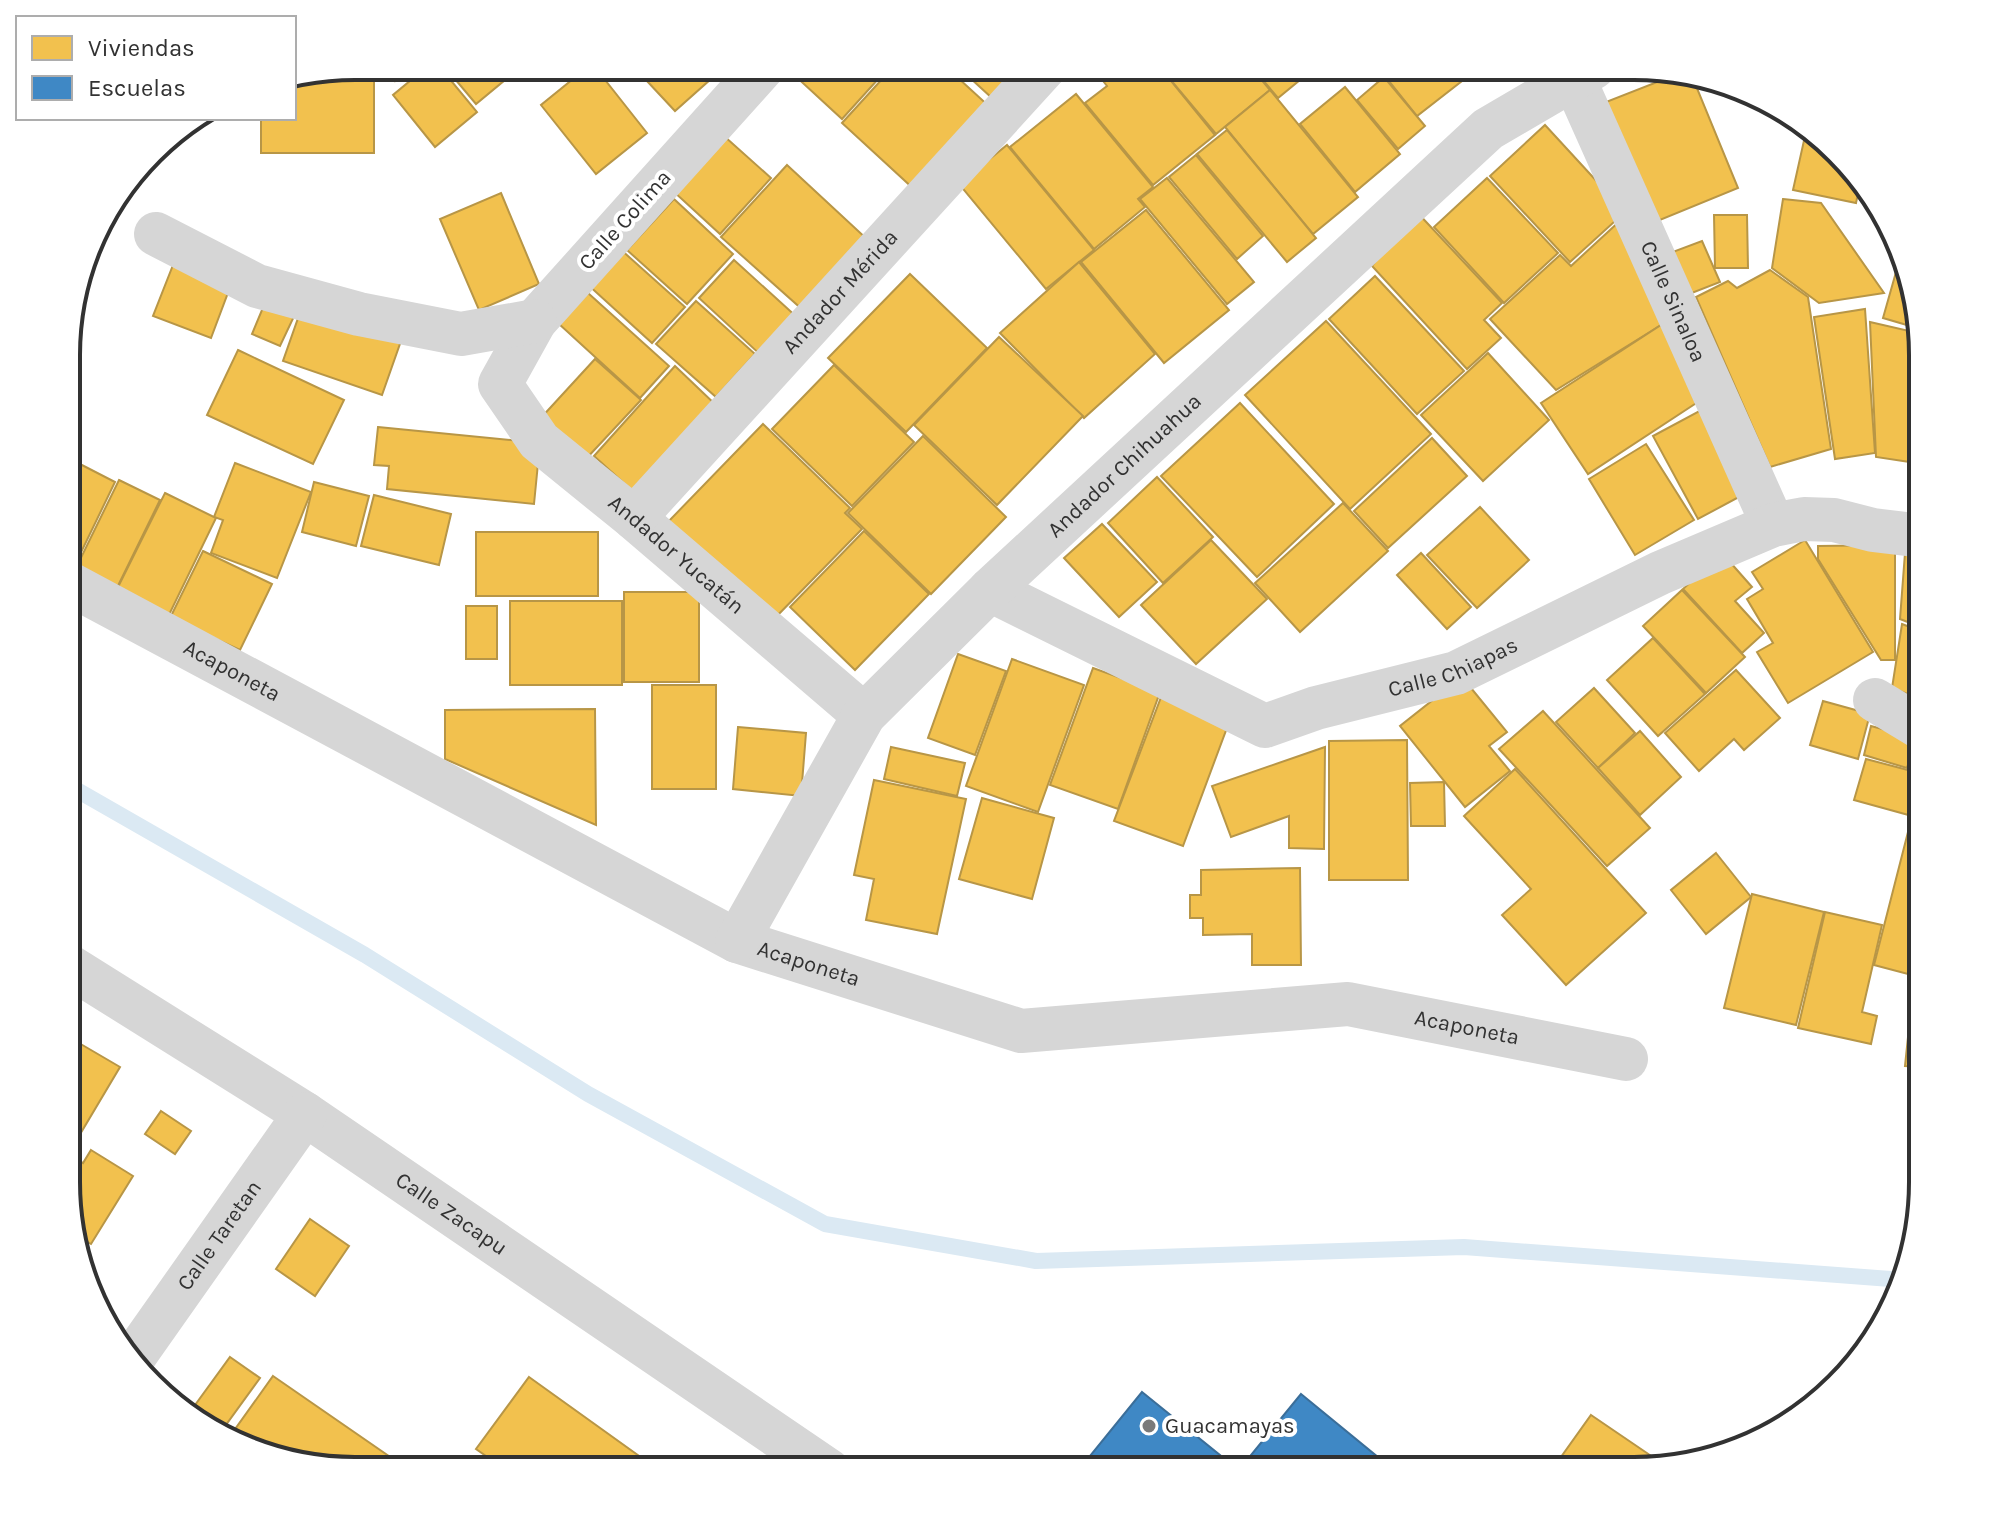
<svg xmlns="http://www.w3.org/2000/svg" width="1989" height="1537" viewBox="0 0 1989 1537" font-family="Karla,sans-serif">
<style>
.homes{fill:#f2c14e;stroke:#b89646;stroke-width:2}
.schools{fill:#3f88c5;stroke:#3b6e99;stroke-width:2}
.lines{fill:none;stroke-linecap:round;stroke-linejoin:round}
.stream{stroke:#dbe9f3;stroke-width:16}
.minor{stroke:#d6d6d6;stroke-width:44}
.poi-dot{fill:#7a7a7a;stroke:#fff;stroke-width:3}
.labels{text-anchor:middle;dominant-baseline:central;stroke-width:8;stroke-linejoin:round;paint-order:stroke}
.street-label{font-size:22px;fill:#323232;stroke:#fff}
.poi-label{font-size:22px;fill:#323232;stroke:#fff;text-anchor:start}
.rim{fill:none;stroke:#323232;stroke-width:4}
</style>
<rect width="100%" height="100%" fill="#fff"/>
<g class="homes">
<path d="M355,66l1,9h18v78h-113v-35h33v-42z"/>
<path d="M383,66h31l-19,15z"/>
<path d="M428,66h11l38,46 -42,35 -42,-52z"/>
<path d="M444,66h78l-46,38z"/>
<path d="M589,66h5l53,67 -51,41 -55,-69z"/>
<path d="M661,66h57l3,4 -46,41 -29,-31z"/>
<path d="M798,66h92l-48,53 -50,-46z"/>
<path d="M894,66h51l47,43 -76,82 -74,-68z"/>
<path d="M957,66h64l-29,32z"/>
<path d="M1103,66h56l56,69 -62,50 -68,-82 22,-17 -11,-14z"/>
<path d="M1159,66h91l20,24 -54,44z"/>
<path d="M1251,66h66l-39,32z"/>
<path d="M1377,66l103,1 -63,49z"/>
<path d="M1680,73l12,3 46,112 -83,34 -49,-120z"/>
<path d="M1384,77l41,49 -27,23 -41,-49z"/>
<path d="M1345,87l55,67 -45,38 -55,-68z"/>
<path d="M1270,90l88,107 -45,37 -88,-107z"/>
<path d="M1076,94l77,93 -15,12 7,8 -51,42 -84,-102z"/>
<path d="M1545,125l80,87 -55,50 -80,-86z"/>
<path d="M1807,127l17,11 36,46 -4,19 -63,-13z"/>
<path d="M1227,130l89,108 -29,24 -90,-108z"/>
<path d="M724,136l47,42 -51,56 -47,-43z"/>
<path d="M1007,145l87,105 -48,39 -87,-105z"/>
<path d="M1196,155l67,81 -26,23 -68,-82z"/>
<path d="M787,165l82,76 -65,70 -83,-74z"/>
<path d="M1167,178l87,104 -27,22 -87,-105z"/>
<path d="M1487,178l71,75 -54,50 -70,-76z"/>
<path d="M501,193l38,91 -60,26 -39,-91z"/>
<path d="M674,199l59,55 -46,50 -60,-54z"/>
<path d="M1783,199l38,4 63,90 -65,10 -47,-35z"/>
<path d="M1146,210l83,100 -65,53 -83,-101z"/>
<path d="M1415,210l87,93 -18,17 17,18 -34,31 -95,-103z"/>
<path d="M1714,215h33l1,53h-33z"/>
<path d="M1622,219l44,103 -110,68 -66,-71 70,-64 11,11z"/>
<path d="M1702,241l18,41 -41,16 -17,-42z"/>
<path d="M619,248l66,59 -33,36 -66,-60z"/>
<path d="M1900,258l17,70 -34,-10z"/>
<path d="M175,260l57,22 -21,56 -58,-22z"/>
<path d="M734,260l65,59 -35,39 -65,-60z"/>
<path d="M1079,262l76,92 -71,64 -84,-85z"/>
<path d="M1770,270l38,27 23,152 -61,18 -74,-170 32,-16 9,7z"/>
<path d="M910,274l77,74 -81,84 -78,-74z"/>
<path d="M1375,276l89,95 -47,43 -88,-95z"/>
<path d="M588,293l81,73 -29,32 -81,-74z"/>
<path d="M267,298l30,12 -17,36 -28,-12z"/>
<path d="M696,301l59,53 -39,43 -60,-53z"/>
<path d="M303,304l99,34 -20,57 -99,-34z"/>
<path d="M1865,309l10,144 -40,6 -21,-142z"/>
<path d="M1326,321l105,113 -81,75 -105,-114z"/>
<path d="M1870,322l48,11 5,22v109l-47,-7z"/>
<path d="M1661,325l46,71 -119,78 -47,-71z"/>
<path d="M999,337l84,79 -86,89 -83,-80z"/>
<path d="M238,350l106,50 -31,64 -106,-49z"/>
<path d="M1488,353l61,67 -66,61 -62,-66z"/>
<path d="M595,359l46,41 -57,61 -45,-41z"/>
<path d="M834,365l80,77 -62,64 -80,-77z"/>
<path d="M675,366l43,41 -81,88 -43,-39z"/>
<path d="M1240,403l94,101 -77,73 -96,-101z"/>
<path d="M1705,408l45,83 -52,28 -45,-83z"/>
<path d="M763,424l87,84 -5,5 17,16 -91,93 -104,-99z"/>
<path d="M378,427l162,16 -6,61 -147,-15 2,-23 -15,-1z"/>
<path d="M923,436l83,81 -75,77 -83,-81z"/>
<path d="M1432,438l35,38 -79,72 -34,-37z"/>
<path d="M1646,444l48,76 -59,35 -46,-76z"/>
<path d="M68,462l8,4 -8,16z"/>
<path d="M78,463l37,19 -42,87 -5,-2v-83z"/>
<path d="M235,463l76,29 -34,86 -66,-25 12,-33 -9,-3z"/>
<path d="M1157,477l56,60 -50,46 -55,-60z"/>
<path d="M119,480l41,20 -46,94 -41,-20z"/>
<path d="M314,482l55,14 -13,50 -54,-14z"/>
<path d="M165,493l51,25 -50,103 -52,-26z"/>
<path d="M374,495l77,19 -12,51 -78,-19z"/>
<path d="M1343,503l45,48 -88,81 -45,-49z"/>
<path d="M1480,507l49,53 -52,48 -50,-53z"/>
<path d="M1102,524l55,58 -38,35 -55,-59z"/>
<path d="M864,531l65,63 -74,76 -65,-63z"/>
<rect x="476" y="532" width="122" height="64"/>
<path d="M1211,540l56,59 -71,65 -55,-59z"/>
<path d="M1805,540l68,112 -85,51 -31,-51 16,-9 -26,-44 16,-10 -11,-17z"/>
<path d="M1895,545v115h-14l-63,-101v-13z"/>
<path d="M203,551l69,33 -32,66 -70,-32z"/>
<path d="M1421,553l50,54 -24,22 -50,-54z"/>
<path d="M1722,553l30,34 -17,14 29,32 -22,20 -59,-64z"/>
<path d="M1905,553l18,7v68l-23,-9z"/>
<path d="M1682,590l63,67 -39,36 -63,-67z"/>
<rect x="624" y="592" width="75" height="90"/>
<rect x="510" y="601" width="112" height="84"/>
<rect x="466" y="606" width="31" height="53"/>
<path d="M1902,624l21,8v68l-31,-12z"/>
<path d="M1653,638l52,56 -47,42 -51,-56z"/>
<path d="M958,654l48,17 -31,84 -47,-17z"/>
<path d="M1012,659l72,26 -46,127 -72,-26z"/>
<path d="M1093,668l67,24 -42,117 -68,-24z"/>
<path d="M1736,670l44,48 -36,32 -10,-11 -35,32 -34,-38z"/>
<path d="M1462,677l45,55 -18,14 21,25 -45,36 -65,-81z"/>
<rect x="652" y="685" width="64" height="104"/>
<path d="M1594,688l41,45 -37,35 -42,-46z"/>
<path d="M1163,692l68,25 -48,129 -69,-25z"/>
<path d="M1823,701l47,13 -12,45 -48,-14z"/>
<path d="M595,709l1,116 -151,-66v-49z"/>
<path d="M1543,711l107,117 -43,38 -108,-117z"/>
<path d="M1871,726l45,12 -9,30 -43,-13z"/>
<path d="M738,727l68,6 -5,63 -68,-7z"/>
<path d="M1640,731l41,46 -41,38 -42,-47z"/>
<path d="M1407,740l1,140h-79v-139z"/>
<path d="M891,747l74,16 -8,33 -73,-17z"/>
<path d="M1325,747l-1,102 -35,-1v-32l-58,21 -19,-51z"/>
<path d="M1866,759l57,15 -11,42 -58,-16z"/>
<path d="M1515,769l131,144 -80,72 -64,-70 29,-26 -67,-73z"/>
<path d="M874,780l92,19 -29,135 -71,-14 8,-41 -20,-4z"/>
<path d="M1444,782l1,44h-34l-1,-43z"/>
<path d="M982,798l72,20 -22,81 -73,-20z"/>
<path d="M1908,832l15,4v142l-49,-13z"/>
<path d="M1716,853l35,44 -45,37 -35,-44z"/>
<path d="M1300,868l1,97h-49v-31l-49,1v-17h-13v-23h11v-25z"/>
<path d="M1752,894l72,18 -28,113 -72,-17z"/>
<path d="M1825,912l57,13 -20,87 15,4 -6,28 -73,-16z"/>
<path d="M67,1036l53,31 -44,74 -9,-6z"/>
<path d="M1908,1037l14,1v29l-17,-1z"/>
<path d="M161,1111l30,20 -16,23 -30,-20z"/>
<path d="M91,1150l42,26 -42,68 -15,-9 -9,-34v-29l8,-14 8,5z"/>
<path d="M310,1219l39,27 -34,50 -39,-27z"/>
<path d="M230,1357l30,21 -40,55 -30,-21z"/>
<path d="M273,1376l136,94h-72l-92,-21 -17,-10z"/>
<path d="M529,1377l131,94 -154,-1 -30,-21z"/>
<path d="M1591,1415l72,49 -29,7h-83z"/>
<path d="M1381,1457l17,14h-28z"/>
</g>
<g class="schools">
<path d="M1142,1392l84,68 -9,11h-131l-5,-4z"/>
<path d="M1301,1394l78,64 -11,13h-130z"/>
</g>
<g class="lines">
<path class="stream" d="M68,785l297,170 223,139 237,130 211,37 428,-14 440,33"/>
<g class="minor">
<path id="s1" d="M764,66l-229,255 -35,63 39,57 95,77 230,197"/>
<path id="s2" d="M1573,77l200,448"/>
<path d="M156,234l101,52 102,28 102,20 74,-13"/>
<path id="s3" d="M634,518l412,-452"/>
<path id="s4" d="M68,583l669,358 284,90 327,-27 278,55"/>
<path id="s5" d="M990,590l275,136 51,-18 140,-35 204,-100 113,-48 31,-6 30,1 39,10 50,6"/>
<path d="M1875,700l48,29"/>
<path id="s6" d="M737,941l127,-226 126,-125 498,-461 106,-62"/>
<path id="s7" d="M67,965l238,149 524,357"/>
<path id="s8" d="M133,1358l172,-244"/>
</g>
</g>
<circle class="poi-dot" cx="1149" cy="1426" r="8"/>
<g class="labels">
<g class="street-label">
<text transform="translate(625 220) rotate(-48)">Calle Colima</text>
<text stroke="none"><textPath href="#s3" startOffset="306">Andador Mérida</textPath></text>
<text stroke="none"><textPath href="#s2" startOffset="246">Calle Sinaloa</textPath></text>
<text stroke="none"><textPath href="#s6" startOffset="620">Andador Chihuahua</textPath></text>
<text stroke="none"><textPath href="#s1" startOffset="662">Andador Yucatán</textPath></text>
<text stroke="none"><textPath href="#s5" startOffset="504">Calle Chiapas</textPath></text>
<text stroke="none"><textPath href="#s4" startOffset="186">Acaponeta</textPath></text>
<text stroke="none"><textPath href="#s4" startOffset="834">Acaponeta</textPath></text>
<text stroke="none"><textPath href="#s4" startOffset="1506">Acaponeta</textPath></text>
<text stroke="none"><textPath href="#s7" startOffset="458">Calle Zacapu</textPath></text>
<text stroke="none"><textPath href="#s8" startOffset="150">Calle Taretan</textPath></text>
</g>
<g class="poi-label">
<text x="1165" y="1426">Guacamayas</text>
</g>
</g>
<path d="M0 0H1989V1537H0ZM355 80H1634A275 275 0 0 1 1909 355V1182A275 275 0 0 1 1634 1457H355A275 275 0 0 1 80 1182V355A275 275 0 0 1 355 80Z" fill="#fff" fill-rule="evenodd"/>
<path class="rim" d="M355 80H1634A275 275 0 0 1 1909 355V1182A275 275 0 0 1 1634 1457H355A275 275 0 0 1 80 1182V355A275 275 0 0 1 355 80Z"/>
<rect x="16" y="16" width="280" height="104" fill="#ffffff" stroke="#adadad" stroke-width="2"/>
<rect x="32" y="36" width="40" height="24" fill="#f2c14e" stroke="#adadad" stroke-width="2"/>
<text x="88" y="56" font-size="24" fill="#323232">Viviendas</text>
<rect x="32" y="76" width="40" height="24" fill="#3f88c5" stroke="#adadad" stroke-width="2"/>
<text x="88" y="96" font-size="24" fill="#323232">Escuelas</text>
</svg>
